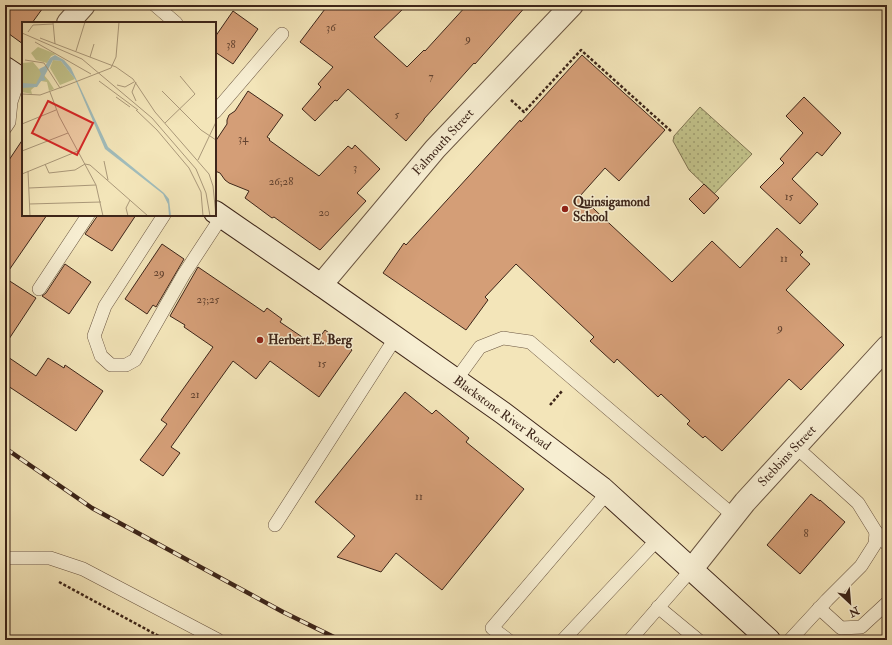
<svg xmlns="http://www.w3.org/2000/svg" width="892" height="645" viewBox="0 0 892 645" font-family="'IM FELL Double Pica',serif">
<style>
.park{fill:url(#park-dots);stroke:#807452}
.building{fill:#d49e77;stroke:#3d2519}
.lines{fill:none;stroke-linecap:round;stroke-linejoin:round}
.service-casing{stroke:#6a5541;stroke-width:14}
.minor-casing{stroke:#6a5541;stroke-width:24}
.secondary-casing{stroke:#3d2519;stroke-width:24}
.path{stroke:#3d2519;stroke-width:2.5;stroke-dasharray:3 2;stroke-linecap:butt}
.service{stroke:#f7eed2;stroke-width:13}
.minor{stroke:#f7eed2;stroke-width:22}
.secondary{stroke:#f7eed2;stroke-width:22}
.rail-casing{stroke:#3d2519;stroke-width:4.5}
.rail{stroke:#f7eed2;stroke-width:3;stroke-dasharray:9;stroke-linecap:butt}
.poi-dot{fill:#8f2418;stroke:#f7eed2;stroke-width:1.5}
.labels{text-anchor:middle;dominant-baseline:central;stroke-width:3;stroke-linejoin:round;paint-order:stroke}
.number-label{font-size:11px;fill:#634330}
.street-label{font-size:13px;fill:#3d2519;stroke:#f7eed2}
.poi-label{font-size:13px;font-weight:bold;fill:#3d2519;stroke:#f7eed2;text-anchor:start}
.inset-road{fill:none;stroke:#aa9879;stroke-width:1}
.view{fill:#d62828;fill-opacity:0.15;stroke:#d62828;stroke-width:2}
.inset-edge{fill:none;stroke:#3d2519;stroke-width:2}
</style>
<defs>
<pattern id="park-dots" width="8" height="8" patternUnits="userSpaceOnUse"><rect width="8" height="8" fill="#c2c28a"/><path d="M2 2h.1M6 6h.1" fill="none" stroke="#9f9d70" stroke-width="1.8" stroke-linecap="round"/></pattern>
</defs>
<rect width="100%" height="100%" fill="#f3e5b9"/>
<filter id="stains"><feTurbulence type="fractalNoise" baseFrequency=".005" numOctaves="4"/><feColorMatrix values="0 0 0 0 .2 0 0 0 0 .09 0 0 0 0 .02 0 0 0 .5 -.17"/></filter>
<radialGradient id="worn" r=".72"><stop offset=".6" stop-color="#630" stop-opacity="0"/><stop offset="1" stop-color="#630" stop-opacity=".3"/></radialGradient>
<path class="park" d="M700,107l52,47 -38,40 -25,-24 -16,-29 1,-5z"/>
<g class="building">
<path d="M5,5h40l-13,18h-9v21l-18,-13z"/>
<path d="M328,5h79l-33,32 33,30 17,-17 1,1 42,-46h60l-52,59 -1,-1 -50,56v1l-18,21 -58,-52 -11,12 -2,-1 -20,21 -13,-12 19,-22 -3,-3 15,-17 -33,-25z"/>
<path d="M233,11l25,18 -25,35 -18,-12v-15z"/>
<path d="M582,55l83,75 -46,51 -14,-13 -25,28 92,86 40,-41 28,27 37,-40 26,24 -3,3 10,9 -24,26 58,55 -43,45 -12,-11 -67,72 -17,-15 -2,2 -16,-14 3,-3 -29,-27 -3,3 -41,-38 -3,4 -24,-22 4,-4 -78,-73 -31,33 3,3 -22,30 -83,-57 21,-30 2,2 114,-125 1,2z"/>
<path d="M248,91l35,24 -16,22 3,2 -1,1 50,36 29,-30 4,3 3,-4 25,24 -23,24 9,8 -46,49 -46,-33 -2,1 -27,-20 4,-7 -20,-8 -4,-3 -5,-7 -5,-2v-29l12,-18v-4l2,-5 6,-4z"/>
<path d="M804,97l37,36 -19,23 -5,-4 -25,27 26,25 -18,20 -40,-37 24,-24 -4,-4 23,-26 -17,-17z"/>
<path d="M23,139v76h24l-42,61v-110z"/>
<path d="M704,184l15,14 -15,16 -15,-15z"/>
<path d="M98,215h38l-24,36 -27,-17z"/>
<path d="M162,244l22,15 -28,48 -3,-2 -6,9 -22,-15z"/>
<path d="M65,264l26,18 -22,32 -27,-18 4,-3z"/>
<path d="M198,267l66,45 3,-4 15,11 -2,3 34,23 11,-15 27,20 -33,47 -49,-36 -14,18 -23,-18 -62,86 9,6 -17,23 -23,-16 27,-36 -6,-4 52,-73 -29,-20 1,-2 -15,-9z"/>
<path d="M5,278l31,20 -31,47z"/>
<path d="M5,355l31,21 12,-18 16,10 1,-3 38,26 -27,40 -71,-47z"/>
<path d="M405,392l27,22 4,-4 33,28 -3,4 58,47 -82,101 -46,-37 -15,19 -44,-15 18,-21 -40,-34z"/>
<path d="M811,494l9,7v-1l25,22 -45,52 -33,-29z"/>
</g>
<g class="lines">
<defs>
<g id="service">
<path d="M155,5l21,18"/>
<path d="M215,112l67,-78"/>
<path d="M5,128l4,-6 2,-20 8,-24"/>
<path d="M164,215l-59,91 -11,30 7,20 10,9h15l9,-5 49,-86 38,-58"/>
<path d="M39,289l49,-74"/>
<path d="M456,380l24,-33 23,-9 27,4 204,174"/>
<path d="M796,447l62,56 18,29 11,12"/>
<path d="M275,525l121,-188"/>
<path d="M5,558h45l33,11 135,71"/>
<path d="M658,607l40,33"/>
<path d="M819,608l22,20 20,-1 26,-24"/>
<path d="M508,640l-16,-12 116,-136"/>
<path d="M563,640l95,-101"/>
<path d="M630,640l61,-70"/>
<path d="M790,640l37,-40 34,-34 14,-22 1,-12"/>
</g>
<g id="minor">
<path d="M68,23l16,-18"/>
<path d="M321,285l114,-136 137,-144"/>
<path d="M691,570l54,-68 142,-155"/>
</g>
<g id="secondary">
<path d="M5,68l18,12"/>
<path d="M215,212l106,73 182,128 99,75 167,152"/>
</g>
</defs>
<use href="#service" class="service-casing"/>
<use href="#minor" class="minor-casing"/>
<use href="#secondary" class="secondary-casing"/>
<g class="path">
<path d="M511,100l13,12 57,-62 91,82"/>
<path d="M550,405l12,-14"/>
<path d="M59,582l107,58"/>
</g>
<use href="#service" class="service"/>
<use href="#minor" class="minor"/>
<use href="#secondary" class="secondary"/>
<defs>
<path id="rail" d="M5,448l87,60 191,104 57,28"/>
</defs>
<use href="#rail" class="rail-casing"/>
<use href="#rail" class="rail"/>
</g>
<g class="poi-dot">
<circle cx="565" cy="209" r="4"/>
<circle cx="260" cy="340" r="4"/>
</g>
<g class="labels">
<g class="number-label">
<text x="331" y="27">36</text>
<text x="468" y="38">9</text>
<text x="231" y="44">38</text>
<text x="431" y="76">7</text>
<text x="397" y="114">5</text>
<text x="243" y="138">34</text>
<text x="355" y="167">3</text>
<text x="281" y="181">26;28</text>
<text x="789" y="196">15</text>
<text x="324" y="212">20</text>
<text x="784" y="258">11</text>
<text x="159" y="272">29</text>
<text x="208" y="299">23;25</text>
<text x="780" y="327">9</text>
<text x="322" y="363">15</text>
<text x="195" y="394">21</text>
<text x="419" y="496">11</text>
<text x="806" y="533">8</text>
</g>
<g class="street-label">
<text transform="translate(443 142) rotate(-48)">Falmouth Street</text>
<text transform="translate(502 413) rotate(36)">Blackstone River Road</text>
<text transform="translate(787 456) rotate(-47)">Stebbins Street</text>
</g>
<g class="poi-label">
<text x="573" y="202">Quinsigamond<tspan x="573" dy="15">School</tspan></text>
<text x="268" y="340">Herbert E. Berg</text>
</g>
</g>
<g transform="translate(22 22)">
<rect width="194" height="194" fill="#f3e5b9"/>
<path d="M16,25l18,7 -5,2 -4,7 -11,-3 -5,-7zM31,38l8,1 14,18 -15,6 -10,-17zM11,40l16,19 5,8 -5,2 -2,-9 -6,-1 -10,9 1,4 -10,-2v-29z" fill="#c2c28a"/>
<path d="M33,33l9,5 7,8 37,79 56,46 5,6 2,17h-2l-1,-12 -5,-10 -58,-45 -30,-70 -14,-18 -8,-1 -9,17 2,3 -5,1 -4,6 -15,1v-5l14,1 5,-10 -2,-5 6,-3 5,-8z" fill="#a1bcbb"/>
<path class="inset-road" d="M31,0l2,22M6,10l5,-7 20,-1M0,11l60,26 70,59 44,51 10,24 4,23M18,16l76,29 17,12 22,33 54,62 4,12 3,30M13,20l56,32M54,29l9,-29M68,35l4,-13M3,38l19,3 16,25M77,59l39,29M114,60l-4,10 4,9M95,63l8,2 9,-5M38,66l51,-20 5,-11 3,-35M140,69l39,39 15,10M28,70l9,24 37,69 7,31M0,72l18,1 22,-8M94,75l14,10M114,88l21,20 32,38 12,24 2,24M143,101l30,-29 -15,-18M0,102l34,-14M0,129l46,-18M176,138l18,-38M82,139l4,19M23,142l4,9 26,-3 10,-6M63,142l5,1 58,51M6,149l2,45M0,152l56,-23M7,166l67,-3M7,182l72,-2M106,194l-2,-8 4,-8"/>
<path class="view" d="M26,79l45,22 -16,32 -45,-22z"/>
<rect width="194" height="194" class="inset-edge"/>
</g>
<rect width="892" height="645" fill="none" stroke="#f3e5b9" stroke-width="20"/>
<rect x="6" y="6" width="880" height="633" fill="none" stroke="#3d2519" stroke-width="2"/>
<rect x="10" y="10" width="872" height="625" fill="none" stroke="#3d2519"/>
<g transform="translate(850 603) rotate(154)" stroke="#f7eed2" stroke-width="3" paint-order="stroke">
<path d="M0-3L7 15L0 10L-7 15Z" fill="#3d2519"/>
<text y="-6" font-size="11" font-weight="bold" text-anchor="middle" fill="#3d2519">N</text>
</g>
<rect width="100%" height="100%" filter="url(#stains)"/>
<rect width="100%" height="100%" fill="url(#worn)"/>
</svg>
